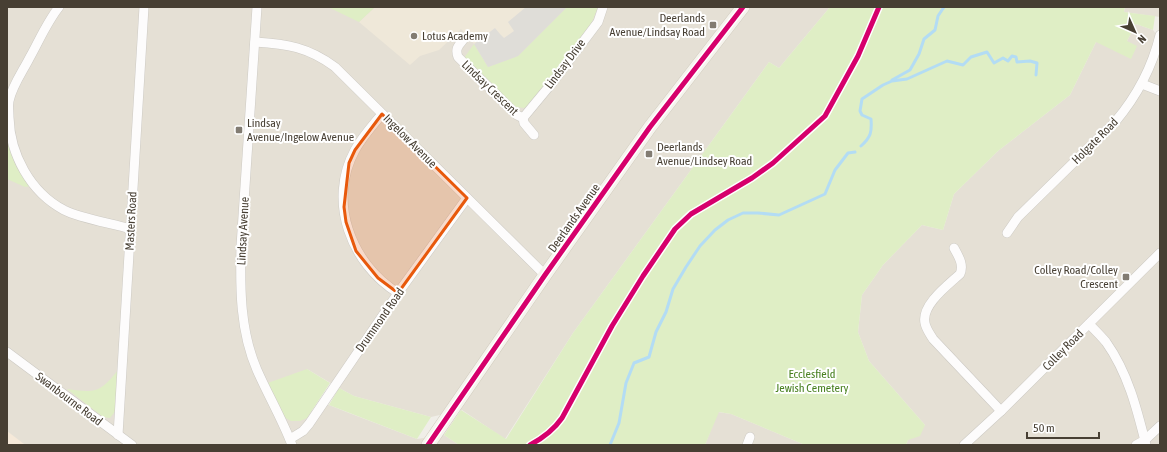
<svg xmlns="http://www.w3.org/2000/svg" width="1167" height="452" viewBox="0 0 1167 452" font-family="'Asap Condensed',sans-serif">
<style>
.residential{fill:#e5e0d5}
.commercial{fill:#f5e9d9}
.education{fill:#efe8d9}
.green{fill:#dfeec5}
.parking{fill:#dfddd8}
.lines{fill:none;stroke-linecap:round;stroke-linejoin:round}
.stream{stroke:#b3dcf4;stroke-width:3}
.street-casing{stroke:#cdcac4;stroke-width:10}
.secondary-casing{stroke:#d1ccbf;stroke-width:14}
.street{stroke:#fdfcfc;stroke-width:9}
.secondary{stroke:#f6f4ee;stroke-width:13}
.cycleway-casing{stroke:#fff;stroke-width:8}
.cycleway{stroke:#d6006c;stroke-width:5}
.marked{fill:#e8590c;fill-opacity:0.2;stroke:#e8590c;stroke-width:3;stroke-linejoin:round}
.poi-dot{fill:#827c72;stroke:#fff;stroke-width:1.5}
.labels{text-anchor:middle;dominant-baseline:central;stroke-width:4;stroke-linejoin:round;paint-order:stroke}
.poi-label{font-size:12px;fill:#473f33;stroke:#fff;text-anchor:start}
.street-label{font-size:12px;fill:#473f33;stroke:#fff}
.park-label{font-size:12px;fill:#488020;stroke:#fff}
</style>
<rect width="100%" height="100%" fill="#f0eee8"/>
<g class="residential">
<path d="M7,7h823l-51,61 -10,-6 -196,271 -68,106 -43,-29 -31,7 -77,-21 -15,-8 -32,-19 5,43 7,-11 30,12 68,26 27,-4 15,10h-452z"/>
<path d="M1125,7h35v10l-36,-5z"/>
<path d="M1136,24l17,6 7,9v406h-254l2,-5 17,-15 -56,-64 -11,-29 4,-37 21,-30 39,-40 21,5 11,-36 44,-43 72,-56 26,-53 31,-1z"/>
<path d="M718,412l13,2 74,31h-100z"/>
</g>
<path class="commercial" d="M7,431l17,13 1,1h-18z"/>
<path class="education" d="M375,7h192l-79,60 -14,-23 -13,-15 -22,21 -19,6 -10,9 -51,-43z"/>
<g class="green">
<path d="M328,7h47l-16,15z"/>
<path d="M567,7h31l-6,15 -60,81 -8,5 -8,-1 -52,-49 10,-14 14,23 30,-11z"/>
<path d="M830,7h295l-1,5 31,4 -2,14 -17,-6 -9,17 10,5 -6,13 -35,-17 -26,53 -72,56 -44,43 -11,36 -21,-5 -39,40 -21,30 -4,37 11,29 56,64 -5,11 -12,4 -2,5h-101l-74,-31 -12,-2 -14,33h-246l-15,-10 17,-25 45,29 67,-106 196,-271 10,6z"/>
<path d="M7,138l8,25 16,23 -6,1 -18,-8z"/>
<path d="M307,369l23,14 -23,35 -7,3h-9l-9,-5 -17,-32z"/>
<path d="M118,370l-1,39 -7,9 -7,-1 -36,-28c28,4 33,4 51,-19z"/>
<path d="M339,388l15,8 77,21 -14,22 -88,-34z"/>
</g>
<path class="parking" d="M526,7h41l-49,49 -30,11 -14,-23 21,-16 5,6 4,4 10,-7 -6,-9z"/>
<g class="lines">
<g class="stream">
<path d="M892,80l18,-10 9,-16 5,-15 11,-9 3,-14 6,-9"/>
<path d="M861,146c10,-9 11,-14 10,-27l-9,-4 -2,-4 2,-12 21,-14 9,-4 15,-2 40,-18 16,4 8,-8 16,-5 7,11 9,-5 5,3 4,-5 4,1 1,5 13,-1 7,2 -1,12"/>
<path d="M610,445l9,-22 7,-40 8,-20 15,-6 7,-25 10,-20 7,-23 13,-22 14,-21 15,-16 13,-10 15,-7h15l21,2 46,-21 10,-24 13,-17 7,-1"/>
</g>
<defs>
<g id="street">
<path d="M59,7c-12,15 -20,34 -29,50 -7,14 -18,29 -21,44 -1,5 0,11 0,16 1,37 21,75 55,93 18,9 47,13 67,19"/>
<path d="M257,7l-16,239c-1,42 -1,85 16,124 11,25 25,49 35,75"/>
<path d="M463,40c-5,6 -8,9 -5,17l59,58 6,3 1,5 10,12"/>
<path d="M255,42c32,2 53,5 80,25l210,208"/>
<path d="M1142,84l18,7"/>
<path d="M382,114c-9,11 -20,23 -27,36 -28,51 -4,114 43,143"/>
<path d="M523,118l29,-35 46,-61 5,-15"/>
<path d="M1007,233l11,-16 97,-95c22,-26 37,-54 45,-87"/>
<path d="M954,248c5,9 10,17 6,26 -12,11 -39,31 -35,49 1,6 5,11 8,16l68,72"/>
<path d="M1089,324c6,6 12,12 17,18 22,31 31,67 40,103"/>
<path d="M7,352l125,93"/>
<path d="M118,435l26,-428"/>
<path d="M290,439l13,-8 6,-7 89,-131 69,-95"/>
<path d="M747,445l3,-8"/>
<path d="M964,445l37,-34 159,-158"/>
<path d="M1136,445l9,-5 15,-14"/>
</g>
<path id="secondary" d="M428,445l117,-170 105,-148 93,-120"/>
</defs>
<use href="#street" class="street-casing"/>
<use href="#secondary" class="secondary-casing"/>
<use href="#street" class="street"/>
<use href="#secondary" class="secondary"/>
<defs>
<g id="cycleway">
<path d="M428,445l117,-170 105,-148 93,-120"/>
<path d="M530,445c13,-7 23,-14 32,-27l50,-92 31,-50 32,-47 16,-15 61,-36 21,-15 52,-47 33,-60 21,-49"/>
</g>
</defs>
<use href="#cycleway" class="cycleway-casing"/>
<use href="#cycleway" class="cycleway"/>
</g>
<path class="marked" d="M382,114l85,84 -69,95 -20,-15 -22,-27 -10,-29 -2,-15 5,-44 6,-13z"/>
<g class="poi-dot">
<rect x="709" y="21" width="8" height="8" rx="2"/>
<circle cx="414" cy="36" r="4"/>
<rect x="235" y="126" width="8" height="8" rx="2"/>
<rect x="645" y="150" width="8" height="8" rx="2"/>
<rect x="1122" y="273" width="8" height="8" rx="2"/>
</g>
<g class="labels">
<g class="poi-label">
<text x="705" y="18" text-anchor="end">Deerlands<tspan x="705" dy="14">Avenue/Lindsay Road</tspan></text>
<text x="422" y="36">Lotus Academy</text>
<text x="247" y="123">Lindsay<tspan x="247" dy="14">Avenue/Ingelow Avenue</tspan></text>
<text x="657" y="147">Deerlands<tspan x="657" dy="14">Avenue/Lindsey Road</tspan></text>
<text x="1118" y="270" text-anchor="end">Colley Road/Colley<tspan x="1118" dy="14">Crescent</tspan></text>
</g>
<g class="street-label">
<text transform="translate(565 64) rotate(-53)">Lindsay Drive</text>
<text transform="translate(490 88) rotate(44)">Lindsay Crescent</text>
<text transform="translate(410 141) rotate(45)">Ingelow Avenue</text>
<text transform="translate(1095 141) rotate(-45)">Holgate Road</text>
<text transform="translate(574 218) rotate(-55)">Deerlands Avenue</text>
<text transform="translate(131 221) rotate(-87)">Masters Road</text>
<text transform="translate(243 231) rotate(-87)">Lindsay Avenue</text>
<text transform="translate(380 320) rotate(-55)">Drummond Road</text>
<text transform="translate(1063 350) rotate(-45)">Colley Road</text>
<text transform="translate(69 399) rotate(37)">Swanbourne Road</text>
</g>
<g class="park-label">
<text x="812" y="374">Ecclesfield<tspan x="812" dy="14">Jewish Cemetery</tspan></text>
</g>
</g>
<rect width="1167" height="452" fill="none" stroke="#473f33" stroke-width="16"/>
<g transform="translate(1135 32) rotate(135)" stroke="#ffffff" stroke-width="3" paint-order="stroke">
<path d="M0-3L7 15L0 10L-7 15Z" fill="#473f33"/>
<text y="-6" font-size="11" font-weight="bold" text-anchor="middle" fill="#473f33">N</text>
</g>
<path d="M1027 432v6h72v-6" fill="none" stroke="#473f33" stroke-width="2"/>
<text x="1033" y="432" font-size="12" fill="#473f33" stroke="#ffffff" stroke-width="3" paint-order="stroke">50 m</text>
</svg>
